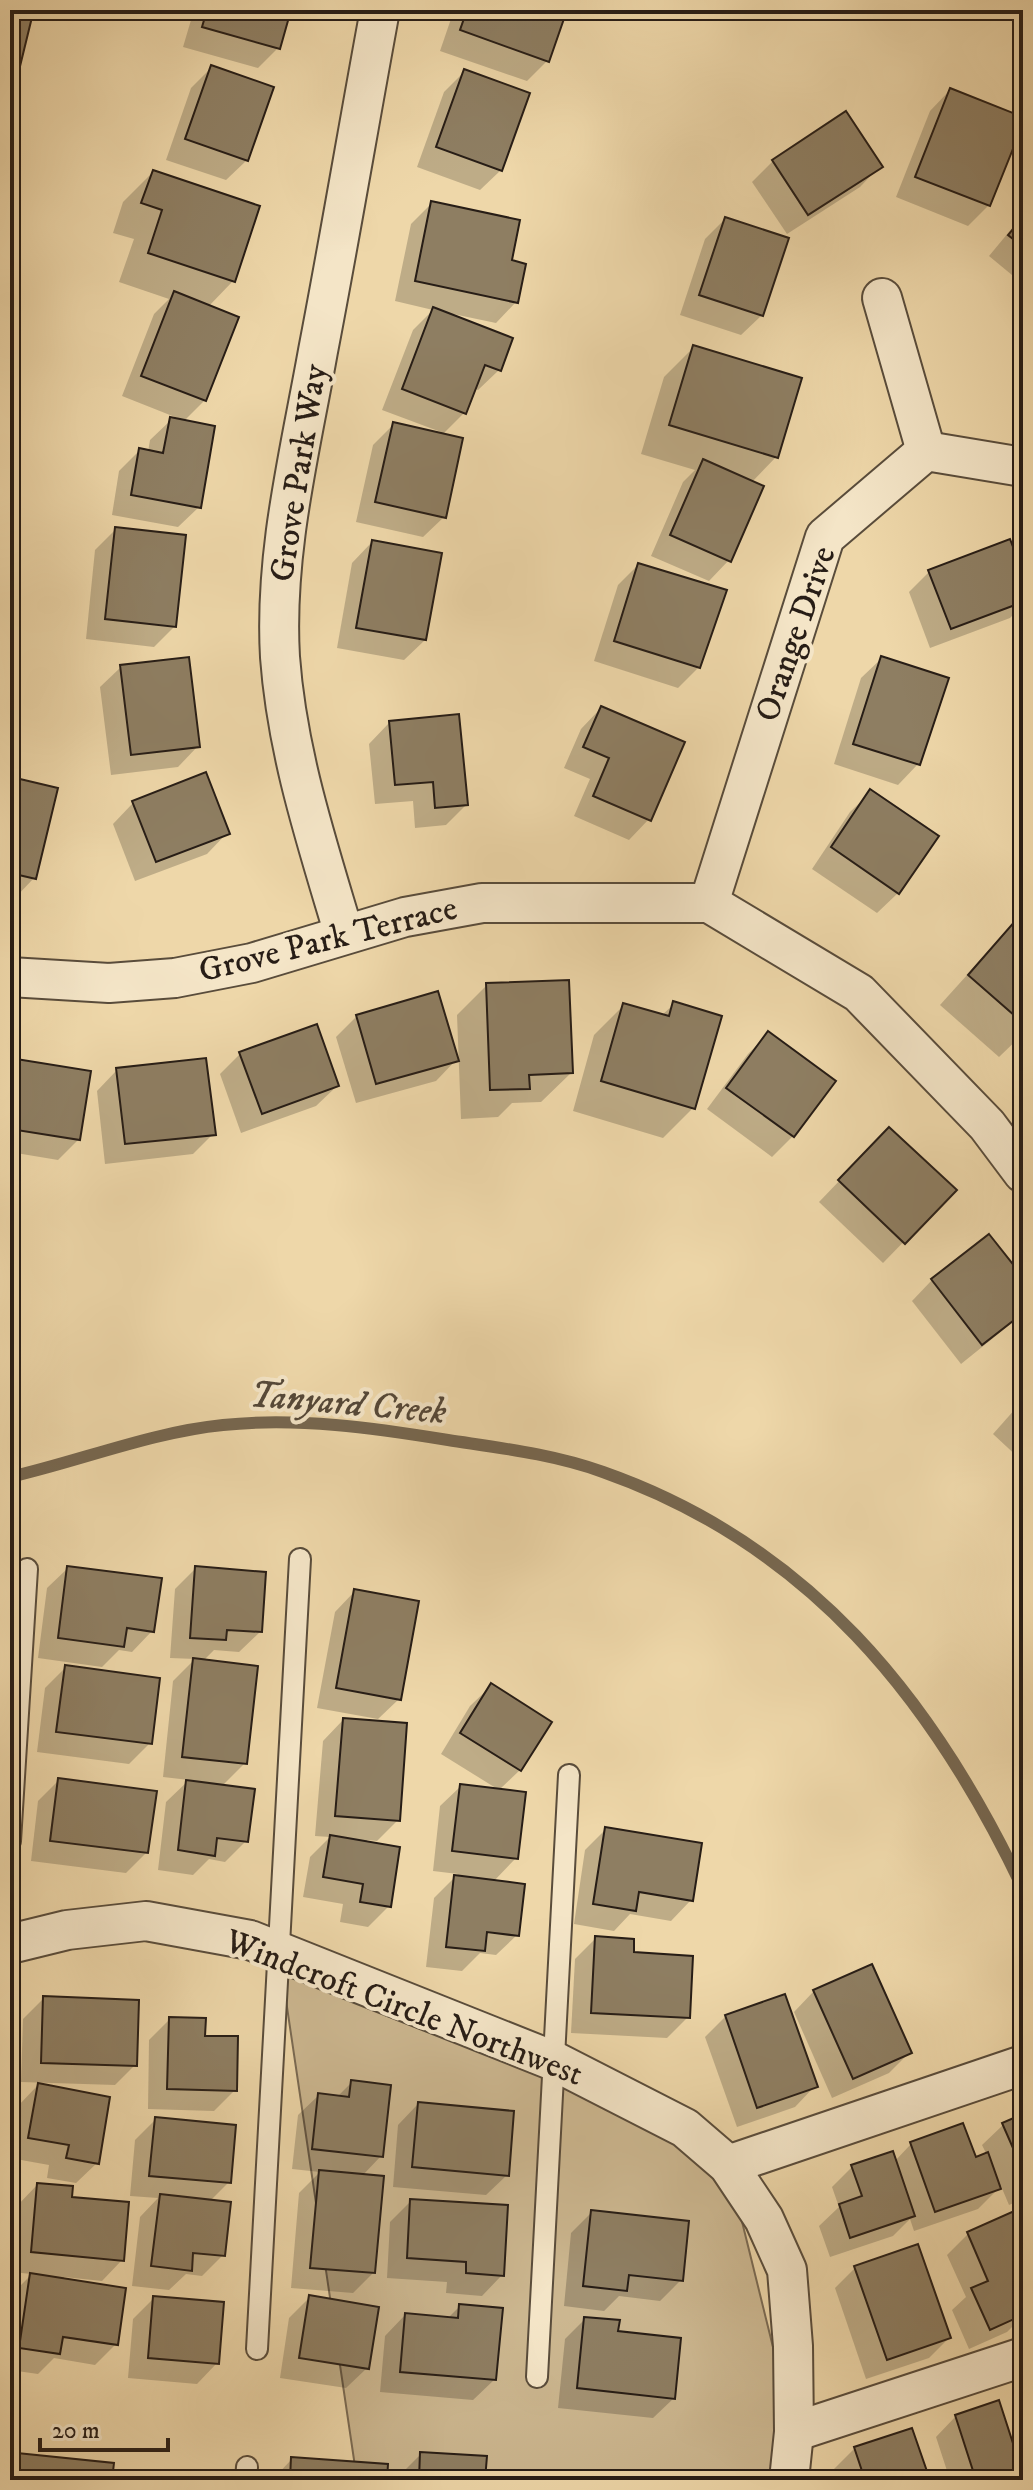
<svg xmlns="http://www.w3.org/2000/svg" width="1033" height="2490" viewBox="0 0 1033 2490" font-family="'IM FELL DW Pica',serif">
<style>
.green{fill:#ccb790;stroke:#7a6a53;stroke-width:2}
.shadow{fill:#0003}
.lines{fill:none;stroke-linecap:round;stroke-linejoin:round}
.stream{stroke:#766750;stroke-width:12}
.building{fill:#8e7e62;stroke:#271d16;stroke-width:2}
.lane-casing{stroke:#594c3b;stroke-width:24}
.street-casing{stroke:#594c3b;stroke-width:42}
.lane{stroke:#f4e5c7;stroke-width:20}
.street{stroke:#f4e5c7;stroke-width:38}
.labels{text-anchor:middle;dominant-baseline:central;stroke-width:8;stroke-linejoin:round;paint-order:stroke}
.street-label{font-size:34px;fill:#271d16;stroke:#f4e5c7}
.water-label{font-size:36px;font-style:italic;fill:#554838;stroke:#f4e5c7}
</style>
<rect width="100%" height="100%" fill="#eed7a9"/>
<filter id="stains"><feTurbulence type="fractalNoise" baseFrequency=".0025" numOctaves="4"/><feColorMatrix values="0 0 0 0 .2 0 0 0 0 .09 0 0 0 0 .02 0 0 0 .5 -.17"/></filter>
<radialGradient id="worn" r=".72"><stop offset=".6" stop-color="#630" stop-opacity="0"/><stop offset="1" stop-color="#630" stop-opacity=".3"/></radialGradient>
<path class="green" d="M279,1953l275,108 174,104 66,267 -7,48h-430z"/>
<g class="shadow">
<path d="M194,10h95l-11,38 -20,20 -75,-21z"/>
<path d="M454,10h111l-17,50 -21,21 -87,-30z"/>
<path d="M212,67l35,93 -21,20 -60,-20 25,-72z"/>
<path d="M465,71l36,99 -21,20 -63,-23 27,-75z"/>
<path d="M950,90l39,115 -21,21 -72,-29 34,-86z"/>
<path d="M846,114l34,52 -20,21 -73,47 -35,-52 21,-21z"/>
<path d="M153,172l105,36 -25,73 -25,26 -3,93 -22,22 16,85 -21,20 -66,-12 7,-44 21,-21 8,2 2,-12 21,-20 9,-1 -58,-23 32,-82 15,-15 -50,-17 15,-43 -21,-6 10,-31z"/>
<path d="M432,203l77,59 7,40 -20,21 -43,-9 -1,2 47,54 -21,20 -4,-2 -10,25 -22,22 2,82 -21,20 -67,-15 17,-77 21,-21 46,11 1,-3 -59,-22 31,-80 20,-20 -38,-9 16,-77z"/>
<path d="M1023,215v69l-34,-28z"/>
<path d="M725,219l37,96 -21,20 -61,-20 25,-76z"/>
<path d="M694,347l83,109 -26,27 -22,77 -20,21 -58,-25 32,-74 12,-12 -54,-16 23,-77z"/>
<path d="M116,529l58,98 -20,20 -68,-8 9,-89z"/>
<path d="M372,542l53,98 -21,20 -67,-12 15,-85z"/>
<path d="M638,565l61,102 -21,21 -84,-27 24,-76z"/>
<path d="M929,572l94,6v27l-13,13 -80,30 -21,-56z"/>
<path d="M882,658l36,106 -20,21 -64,-21 27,-86z"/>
<path d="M121,667l77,79 -20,21 -67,8 -11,-88z"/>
<path d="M601,708l48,111 -20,21 -55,-24 16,-37 -26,-11 17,-39z"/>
<path d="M389,723l77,82 -20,20 -31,3 -2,-27 -38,3 -6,-60z"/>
<path d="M21,781l13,97 -20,21 -4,-1v-106z"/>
<path d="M871,792l27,101 -21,20 -65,-44 38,-57z"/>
<path d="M133,803l94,30 -20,21 -72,27 -22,-57z"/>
<path d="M1023,913v121l-24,23 -59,-52z"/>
<path d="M487,985l84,88 -30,29 -29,1 -14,14 -37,2 -4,-104z"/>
<path d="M674,1004l19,104 -30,30 -90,-27 21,-76 30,-30 37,11z"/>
<path d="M357,1016l99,44 -20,21 -80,22 -20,-66z"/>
<path d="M768,1034l65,47 -40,55 -21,21 -65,-48 41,-55z"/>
<path d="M240,1054l97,32 -21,20 -75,27 -21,-59z"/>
<path d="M10,1061l69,78 -21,21 -48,-8z"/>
<path d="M117,1070l96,64 -20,20 -88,10 -8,-73z"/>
<path d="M869,1150l85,40 -71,73 -64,-61z"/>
<path d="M932,1280h91v34l-62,50 -49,-63z"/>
<path d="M1023,1400v62l-30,-28z"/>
<path d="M68,1568l84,63 -20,21 -13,-2 -17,17 -64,-9 9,-70z"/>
<path d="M196,1568l64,64 -21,20 -25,-2 -11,11 42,102 -23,23 24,55 -21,21 -16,-3 -16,16 -35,-5 8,-68 23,-22 -26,-3 10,-96 22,-22 -25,-1 5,-69z"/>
<path d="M355,1591l44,108 -21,20 -61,-11 18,-96z"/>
<path d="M66,1667l84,76 -21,21 -92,-12 8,-64z"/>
<path d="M491,1686l29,84 -21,20 -58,-36 29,-48z"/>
<path d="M343,1720l55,100 -21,21 -10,-1 22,66 -21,21 -28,-5 3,-18 -40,-7 7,-40 20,-20 -15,-1 8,-95z"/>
<path d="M59,1780l88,72 -21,21 -95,-12 7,-60z"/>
<path d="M461,1786l55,72 -23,24 24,53 -21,20 -16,-2 -18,18 -36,-4 8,-69 24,-24 -25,-3 7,-65z"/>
<path d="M606,1829l85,71 -20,21 -41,-7 -16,17 -40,-7 11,-74z"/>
<path d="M596,1938l36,16 56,63 -21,21 -96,-5 4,-74z"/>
<path d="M814,1991l95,62 -20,20 -57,25 -38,-86z"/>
<path d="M44,1998l91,67 -20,20 -94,-3 2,-63z"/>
<path d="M726,2016l89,70 -20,21 -58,20 -32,-90z"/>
<path d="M170,2019l33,19 32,52 -21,21 -66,-2 1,-69z"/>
<path d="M352,2082l29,74 -19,20 11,97 -20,20 -62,-5 8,-95 21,-21 -28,-3 6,-54 21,-20 18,2z"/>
<path d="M38,2085l59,78 -21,20 -29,-5 2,-13 -39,-7 8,-52z"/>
<path d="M418,2104l89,71 -21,20 -93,-8 5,-62z"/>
<path d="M1023,2116v83l-14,6 -8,-19 -23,23 -64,22 -4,-12 -17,17 -63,21 -11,-31 20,-19 -7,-20 20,-20 43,-6 16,-17 63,15 13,-4 -5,-10 21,-20z"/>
<path d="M155,2120l74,62 -20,20 14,53 -21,21 -16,-2 -17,16 -37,-4 8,-69 18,-19 -28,-2 5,-56z"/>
<path d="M37,2185l85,75 -20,21 -38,-4v3l52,64 -21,21 -41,-7 -16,16 -28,-4v-74l22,-22 -21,-2 6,-66z"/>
<path d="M411,2201l91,74 -20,21 -36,-3 1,-11 -60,-4 3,-56z"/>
<path d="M592,2212l89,68 -21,21 -41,-5 -15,15 -40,-5 7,-73z"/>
<path d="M1023,2223v93l-16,16 -38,17 -17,-39 14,-13 -19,-42 21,-21z"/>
<path d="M855,2268l94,70 -20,20 -63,21 -31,-91z"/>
<path d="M310,2297l57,71 -21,20 -66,-10 9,-60z"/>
<path d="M154,2298l63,65 -20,21 -69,-6 5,-59z"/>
<path d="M460,2306l34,74 -21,20 -93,-8 5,-56 20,-21 42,4z"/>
<path d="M585,2319l31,14 58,65 -21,20 -95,-10 7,-69z"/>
<path d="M1023,2408v24l-7,-16z"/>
<path d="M956,2416l57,33 10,-10v41l-5,-8 -8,8h-60l-14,-43z"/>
<path d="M855,2448l73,32h-90l-4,-11z"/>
<path d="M421,2454l62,26h-83v-5z"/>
<path d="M18,2455l92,25h-100v-17z"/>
<path d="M292,2459l93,21h-113z"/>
</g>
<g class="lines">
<path class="stream" d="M10,1477c70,-16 142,-45 213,-52 74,-8 151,3 225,15 52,8 105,14 155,32 205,72 329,225 420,417"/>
</g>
<g class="building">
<path d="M10,10l23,3 -20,82 -3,-1z"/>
<path d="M207,10h84l-11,39 -78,-22z"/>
<path d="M467,10h100l-18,52 -89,-32z"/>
<path d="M211,65l63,22 -26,74 -63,-22z"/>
<path d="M464,69l66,24 -28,78 -66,-24z"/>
<path d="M950,88l73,29v7l-33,82 -75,-29z"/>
<path d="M846,111l37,56 -75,48 -36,-55z"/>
<path d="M153,170l107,36 -25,76 -87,-29 14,-43 -21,-7z"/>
<path d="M431,201l89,19 -8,40 14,4 -8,39 -103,-22z"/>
<path d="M725,217l64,21 -26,78 -64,-21z"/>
<path d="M1023,217v30l-15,-12z"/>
<path d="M174,291l65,26 -33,84 -65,-25z"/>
<path d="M433,307l80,31 -12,33 -16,-6 -19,49 -64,-25z"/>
<path d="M693,345l109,33 -24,80 -109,-33z"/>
<path d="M170,417l45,9 -14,82 -70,-13 8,-47 24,5z"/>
<path d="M393,422l70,16 -17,80 -71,-16z"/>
<path d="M703,459l61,27 -33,76 -61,-27z"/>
<path d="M115,527l71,8 -10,92 -71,-8z"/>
<path d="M1010,539l13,34v29l-72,27 -23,-59z"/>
<path d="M372,540l70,13 -16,87 -70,-12z"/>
<path d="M638,563l89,27 -27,78 -86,-27z"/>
<path d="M881,656l68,22 -29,87 -67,-21z"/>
<path d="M189,657l11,90 -69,8 -11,-90z"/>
<path d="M601,706l84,36 -34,79 -58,-25 16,-38 -26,-11z"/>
<path d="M459,714l9,91 -33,3 -2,-26 -38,3 -6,-64z"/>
<path d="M206,772l24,62 -74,28 -24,-61z"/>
<path d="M20,779l38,9 -22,91 -26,-6v-72l5,1z"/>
<path d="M870,789l69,47 -40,58 -68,-47z"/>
<path d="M1023,912v111l-55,-48z"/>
<path d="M569,980l4,93 -44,2 1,14 -40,1 -4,-107z"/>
<path d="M438,991l21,70 -83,23 -20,-69z"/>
<path d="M673,1001l49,15 -27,93 -94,-28 22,-78 46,13z"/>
<path d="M317,1024l22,62 -77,28 -23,-62z"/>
<path d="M768,1031l68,50 -42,56 -68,-49z"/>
<path d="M10,1058l81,13 -11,69 -70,-11z"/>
<path d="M206,1058l10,77 -91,9 -9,-76z"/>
<path d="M889,1127l68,63 -52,54 -67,-64z"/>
<path d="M989,1234l34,43v36l-41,32 -51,-66z"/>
<path d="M67,1566l95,12 -8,54 -27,-4 -3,19 -66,-9z"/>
<path d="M195,1566l71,6 -4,60 -35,-2 -1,10 -36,-2z"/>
<path d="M354,1589l65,12 -18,99 -65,-12z"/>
<path d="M193,1658l65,8 -11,98 -65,-7z"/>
<path d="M65,1665l95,13 -8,66 -96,-12z"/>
<path d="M491,1683l61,39 -31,49 -61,-38z"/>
<path d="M343,1718l64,5 -7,98 -65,-5z"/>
<path d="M58,1778l99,13 -9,62 -98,-12z"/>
<path d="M186,1780l69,9 -7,53 -31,-4 -2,18 -37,-6z"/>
<path d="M460,1784l66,8 -8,67 -66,-8z"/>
<path d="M605,1827l97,16 -9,58 -54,-9 -3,19 -43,-7z"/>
<path d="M330,1835l70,12 -9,60 -31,-5 3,-18 -40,-7z"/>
<path d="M454,1875l71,9 -6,52 -32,-4 -2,19 -39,-4z"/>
<path d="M595,1936l39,3v13l59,4 -3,62 -99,-5z"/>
<path d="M872,1964l40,89 -59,26 -40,-89z"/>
<path d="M785,1994l33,93 -61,21 -32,-93z"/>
<path d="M43,1996l96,4 -2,66 -96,-3z"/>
<path d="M169,2017l37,1 -1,18h33l-1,55 -70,-2z"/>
<path d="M351,2080l40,5 -8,72 -71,-8 6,-56 31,4z"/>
<path d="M38,2083l72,14 -11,67 -33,-6 3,-13 -41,-7z"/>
<path d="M418,2102l96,9 -5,65 -97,-9z"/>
<path d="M1023,2114v57l-21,-48z"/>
<path d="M155,2117l81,8 -5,58 -82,-7z"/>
<path d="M963,2123l13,34 12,-5 13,37 -66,23 -25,-70z"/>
<path d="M893,2151l22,65 -65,22 -11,-34 23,-8 -11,-31z"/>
<path d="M319,2170l65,6 -9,97 -65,-5z"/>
<path d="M37,2183l36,3 -1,11 57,5 -5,59 -93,-9z"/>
<path d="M160,2194l71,8 -6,54 -32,-3 -1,18 -41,-5z"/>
<path d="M410,2199l98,6 -4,71 -38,-3v-11l-59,-4z"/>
<path d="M1019,2209l4,9v97l-33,15 -19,-42 17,-7 -21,-49z"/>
<path d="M591,2210l98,11 -6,60 -54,-6 -2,16 -44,-5z"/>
<path d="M918,2244l33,94 -64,22 -33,-94z"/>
<path d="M30,2273l96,15 -8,57 -55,-8 -3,17 -41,-6z"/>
<path d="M309,2295l70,12 -10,62 -70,-11z"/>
<path d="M153,2296l71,6 -5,62 -71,-6z"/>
<path d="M459,2304l44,4 -7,72 -96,-8 5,-59 53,5z"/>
<path d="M584,2317l36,3 -2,11 63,7 -6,61 -98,-11z"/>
<path d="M999,2400l23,71 -28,9h-18l-21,-65z"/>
<path d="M912,2428l18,52h-65l-11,-33z"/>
<path d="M420,2452l67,4 -2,24h-66z"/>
<path d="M17,2453l97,10 -2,17h-97z"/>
<path d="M291,2457l97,7 -1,16h-97z"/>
</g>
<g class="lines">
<defs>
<g id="lane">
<path d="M10,1841l17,-272"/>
<path d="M257,2349l43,-790"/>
<path d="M537,2377l32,-602"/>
<path d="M246,2480l1,-13"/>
</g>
<g id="street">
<path d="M882,298l44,153"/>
<path d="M709,903l116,-366 101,-86 97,16"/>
<path d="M344,934c-27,-91 -57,-181 -64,-277 -6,-104 20,-205 38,-306 22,-114 41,-228 62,-341"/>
<path d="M10,977l99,6 66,-5 77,-15 153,-46 77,-14h227l150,90 128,132 36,48"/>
<path d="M10,1944l57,-14 79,-9 104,19 304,121 131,67 43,37 36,54 23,51 6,76 1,86 -5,48"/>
<path d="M728,2165l295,-100"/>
<path d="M794,2432l229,-75"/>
</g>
</defs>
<use href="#lane" class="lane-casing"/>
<use href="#street" class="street-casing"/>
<use href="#lane" class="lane"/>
<use href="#street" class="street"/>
</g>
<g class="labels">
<g class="street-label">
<text transform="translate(299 473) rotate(-81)">Grove Park Way</text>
<text transform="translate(796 634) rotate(-71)">Orange Drive</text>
<text transform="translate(328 940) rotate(-14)">Grove Park Terrace</text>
<text transform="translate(404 2008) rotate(21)">Windcroft Circle Northwest</text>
</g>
<g class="water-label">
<text transform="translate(348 1404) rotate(5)">Tanyard Creek</text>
</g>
</g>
<rect width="1033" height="2490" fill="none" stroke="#eed7a9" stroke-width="40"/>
<rect x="12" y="12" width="1009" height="2466" fill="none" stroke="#271d16" stroke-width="4"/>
<rect x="20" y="20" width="993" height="2450" fill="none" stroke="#271d16" stroke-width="2"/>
<path d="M40 2438v12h128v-12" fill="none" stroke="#271d16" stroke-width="4"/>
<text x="52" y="2438" font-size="24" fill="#271d16" stroke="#f4e5c7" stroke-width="6" paint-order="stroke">20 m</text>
<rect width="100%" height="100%" filter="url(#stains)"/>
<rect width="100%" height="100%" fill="url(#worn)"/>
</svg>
